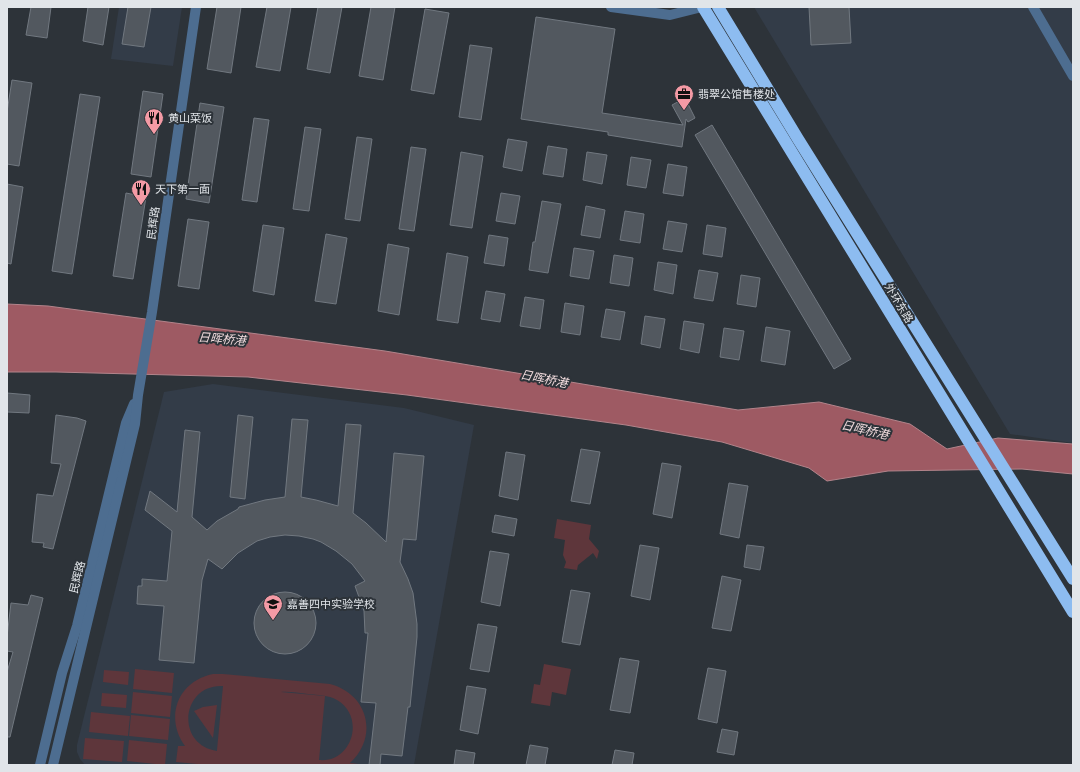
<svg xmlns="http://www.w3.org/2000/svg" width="1080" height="772" viewBox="0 0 1080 772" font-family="Helvetica,'Noto Sans SC',sans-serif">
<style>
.built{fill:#333c48}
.green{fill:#5e363b;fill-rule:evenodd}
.water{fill:#9e5a63;stroke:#b2848b}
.building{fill:#52585f;stroke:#717880}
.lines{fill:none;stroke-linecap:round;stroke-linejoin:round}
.minor{stroke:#4d6d90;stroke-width:10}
.highway{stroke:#8dbcf0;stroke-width:12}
.labels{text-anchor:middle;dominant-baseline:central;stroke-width:4;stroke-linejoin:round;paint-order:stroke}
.poi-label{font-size:11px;fill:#e1e5e9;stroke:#2d3339;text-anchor:start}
.street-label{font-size:11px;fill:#e1e5e9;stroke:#2d3339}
.water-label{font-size:12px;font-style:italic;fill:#f2dcde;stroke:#2d3339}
</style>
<rect width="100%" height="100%" fill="#2d3339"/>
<g class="built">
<path d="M119,7h63l-9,59 -62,-7z"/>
<path d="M754,7h319v436l-63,-9z"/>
<path d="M213,384l191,24 70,17 -60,340h-329l-5,-6 -3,-7v-7l87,-353z"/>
</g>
<g class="green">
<path d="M557,519l34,6 -2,14 10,12 -2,8 -4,-6 -15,12 -1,5 -13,-2 2,-6 -3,-7 2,-15 -11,-2z"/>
<path d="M544,664l27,5 -5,26 -14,-3 -2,14 -19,-3 3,-19 6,1z"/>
<path d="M135,669l39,4 -2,20 -39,-4z"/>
<path d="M104,670l25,2 -1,13 -25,-3z"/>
<path d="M213,674h10l107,10c38,10 49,52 20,79l8,1v1h-150l-32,-3 2,-16h7c-21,-29 -7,-65 28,-72zM223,686l-6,64v1c-42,-6 -36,-67 6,-65zM281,692c7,-1 18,1 27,2 10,1 20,1 29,6 29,17 15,63 -18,60l6,-64z"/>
<path d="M133,692l39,4 -2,21 -39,-4z"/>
<path d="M102,693l25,2 -1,13 -25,-2z"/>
<path d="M217,705l-4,33 -19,-27 9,-4z"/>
<path d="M91,712l39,4 -2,20 -39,-4z"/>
<path d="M131,715l39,4 -2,21 -39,-4z"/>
<path d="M85,738l39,3 -2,21 -39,-3z"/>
<path d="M129,740l38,4 -2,21 -38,-4z"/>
</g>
<path class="water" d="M7,304l41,2 337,45 353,59 81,-8 91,22 37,25 51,-11 75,6v30l-51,-5 -134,2 -61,10 -18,-13 -87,-26 -96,-17 -219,-30 -159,-18 -192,-5h-49z"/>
<g class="building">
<path d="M31,7h20l-4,31 -21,-3z"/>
<path d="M88,7h21l-6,38 -20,-4z"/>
<path d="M128,7h23l-7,40 -22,-3z"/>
<path d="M217,7h24l-10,66 -24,-4z"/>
<path d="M267,7h24l-11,64 -24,-4z"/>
<path d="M318,7h24l-12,66 -23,-4z"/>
<path d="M371,7h24l-12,73 -24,-4z"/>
<path d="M809,7h40l2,36 -40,2z"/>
<path d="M425,9l24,4 -15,81 -23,-4z"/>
<path d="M536,17l79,12 -13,84 81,12 -11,-20 13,-7 10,20 -7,4 -2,-3 -4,28 -74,-12v-3l-87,-13z"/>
<path d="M470,45l22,3 -11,72 -22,-3z"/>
<path d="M12,80l20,3 -13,83 -12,-2v-52z"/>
<path d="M143,91l20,3 -12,83 -20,-3z"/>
<path d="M80,94l20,3 -28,177 -20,-3z"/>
<path d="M200,103l24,4 -15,96 -23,-4z"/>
<path d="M254,118l15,2 -12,82 -15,-2z"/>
<path d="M712,125l139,234 -17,10 -139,-234z"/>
<path d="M305,127l16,2 -12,82 -16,-2z"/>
<path d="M357,137l15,2 -12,82 -15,-2z"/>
<path d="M508,139l19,3 -5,29 -19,-4z"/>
<path d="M548,146l19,3 -4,28 -20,-3z"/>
<path d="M411,147l15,2 -12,82 -15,-2z"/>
<path d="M461,152l22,4 -11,72 -22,-3z"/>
<path d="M587,152l20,3 -5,29 -19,-4z"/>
<path d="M631,157l20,3 -5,28 -19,-3z"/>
<path d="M668,164l19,3 -4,29 -20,-3z"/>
<path d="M7,184l16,3 -12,77 -4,-1z"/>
<path d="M126,193l20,4 -13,82 -20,-3z"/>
<path d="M501,193l19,3 -5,28 -19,-3z"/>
<path d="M542,201l19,3 -13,69 -19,-3 4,-28h2z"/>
<path d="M586,206l19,4 -5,28 -19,-3z"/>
<path d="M625,211l19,3 -4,29 -20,-3z"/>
<path d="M188,219l21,3 -10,67 -21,-3z"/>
<path d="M668,221l19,3 -5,28 -19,-3z"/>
<path d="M263,225l21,3 -10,67 -21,-4z"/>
<path d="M707,225l19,3 -4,29 -19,-3z"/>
<path d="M326,234l21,4 -11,66 -21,-3z"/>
<path d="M489,235l19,3 -4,28 -20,-3z"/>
<path d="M388,244l21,4 -10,67 -21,-4z"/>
<path d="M574,248l20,3 -5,28 -19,-3z"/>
<path d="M447,253l21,4 -10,66 -21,-3z"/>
<path d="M614,255l19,3 -4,28 -19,-3z"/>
<path d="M658,262l19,3 -4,29 -19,-4z"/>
<path d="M699,270l19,3 -5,28 -19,-3z"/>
<path d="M741,275l19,3 -4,29 -19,-3z"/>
<path d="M486,291l19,3 -5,28 -19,-3z"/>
<path d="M525,297l19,3 -4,29 -20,-3z"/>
<path d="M565,303l19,3 -4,29 -19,-3z"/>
<path d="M606,309l19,3 -5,28 -19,-3z"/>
<path d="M645,316l20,3 -5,29 -19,-4z"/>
<path d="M684,321l20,3 -5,29 -19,-4z"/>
<path d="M766,327l24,4 -5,34 -24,-4z"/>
<path d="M724,328l20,3 -5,29 -19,-3z"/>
<path d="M7,393l23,2 -1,18 -22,-1z"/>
<path d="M56,415l21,3 9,3 -33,128 -10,-2 1,-4 -12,-1 5,-48 16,2 8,-32 -10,-1z"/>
<path d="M238,415l15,2 -8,82 -15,-2z"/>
<path d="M292,419l16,1 -7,77 15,3 22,6 8,-82 15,1 -8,88 13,10 20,19 8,-89 30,3 -8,84 -13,-1 -3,23 8,17 5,14 4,31v13l-7,70h-2l-6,49 -21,-2 -1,11h-11l7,-62 -15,-1 7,-69h-3l-1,-22 -9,-25 10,-5 -13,-17 -16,-13 -15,-9 -8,-3 -14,-3 -14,-1 -15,2 -13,4 -19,12 -16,16 -14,-10 -6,21 -8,83 -35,-3 5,-54 -27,-2 1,-18h4v-7l25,2 5,-50 -27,-21 5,-19 27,21 8,-82 15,2 -8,85 15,13 10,-9 21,-12 1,-2 26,-7 20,-3z"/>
<path d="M581,449l19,3 -10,52 -19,-3z"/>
<path d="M506,452l19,3 -7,45 -19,-4z"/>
<path d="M662,463l19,3 -9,52 -19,-4z"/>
<path d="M729,483l19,3 -9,52 -19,-4z"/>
<path d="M495,515l22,4 -3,17 -22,-4z"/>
<path d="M640,545l19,3 -9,52 -19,-4z"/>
<path d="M747,545l17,2 -4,23 -16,-3z"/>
<path d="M490,551l19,3 -9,52 -19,-4z"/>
<path d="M722,576l19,4 -10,51 -19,-3z"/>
<path d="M571,590l19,3 -10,52 -18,-3z"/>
<circle cx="285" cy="623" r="31"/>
<path d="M31,595l12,3 -33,139h-3v-65l6,-20 -6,-1v-14l4,-34 17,2z"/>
<path d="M478,624l19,3 -8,45 -19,-3z"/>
<path d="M620,658l19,3 -9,52 -20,-3z"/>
<path d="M708,668l18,3 -9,52 -19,-4z"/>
<path d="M467,686l19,3 -8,45 -18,-4z"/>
<path d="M722,729l16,3 -4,23 -17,-3z"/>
<path d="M530,745l18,3 -3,17h-19z"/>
<path d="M456,750l19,3 -2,12h-19z"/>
<path d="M615,750l19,3 -2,12h-20z"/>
</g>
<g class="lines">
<g class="minor">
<path d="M611,7l59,8 32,-8"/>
<path d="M1033,7l40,69"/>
<path d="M40,765l22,-92 15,-47 49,-203 8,-19"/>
<path d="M53,765l82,-341 3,-29 14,-83 44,-305"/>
</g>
<g class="highway">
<path d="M703,7l370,605"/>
<path d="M718,7l80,132 275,440"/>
</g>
</g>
<defs>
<symbol id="office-pin" viewBox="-11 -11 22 30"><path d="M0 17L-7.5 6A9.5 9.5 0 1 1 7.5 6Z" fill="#f49aa5" stroke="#2d3339"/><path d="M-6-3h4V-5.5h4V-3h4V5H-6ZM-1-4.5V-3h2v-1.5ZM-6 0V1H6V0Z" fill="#111"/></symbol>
<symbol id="restaurant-pin" viewBox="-11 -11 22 30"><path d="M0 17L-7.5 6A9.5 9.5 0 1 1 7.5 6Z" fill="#f49aa5" stroke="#2d3339"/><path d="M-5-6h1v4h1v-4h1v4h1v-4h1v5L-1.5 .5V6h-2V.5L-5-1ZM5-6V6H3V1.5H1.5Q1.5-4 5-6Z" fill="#111"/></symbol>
<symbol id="school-pin" viewBox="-11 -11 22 30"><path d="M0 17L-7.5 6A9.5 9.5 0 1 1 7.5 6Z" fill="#f49aa5" stroke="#2d3339"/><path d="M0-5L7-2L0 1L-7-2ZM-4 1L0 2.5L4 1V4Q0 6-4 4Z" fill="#111"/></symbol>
</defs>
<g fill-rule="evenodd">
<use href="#office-pin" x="673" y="83" width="22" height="30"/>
<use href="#restaurant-pin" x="143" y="107" width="22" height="30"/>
<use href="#restaurant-pin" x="130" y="178" width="22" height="30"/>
<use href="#school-pin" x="262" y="593" width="22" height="30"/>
</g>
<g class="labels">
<g class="poi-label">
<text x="698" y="94">翡翠公馆售楼处</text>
<text x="168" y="118">黄山菜饭</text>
<text x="155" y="189">天下第一面</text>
<text x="287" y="604">嘉善四中实验学校</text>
</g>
<g class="street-label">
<text transform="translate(153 223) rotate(-82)">民辉路</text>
<text transform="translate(899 303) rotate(59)">外环东路</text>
<text transform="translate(77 577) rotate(-76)">民辉路</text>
</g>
<g class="water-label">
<text transform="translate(222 339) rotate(5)">日晖桥港</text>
<text transform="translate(544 379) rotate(11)">日晖桥港</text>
<text transform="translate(865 430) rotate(13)">日晖桥港</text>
</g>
</g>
<rect width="1080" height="772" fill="none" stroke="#e1e5e9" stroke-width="16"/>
</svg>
